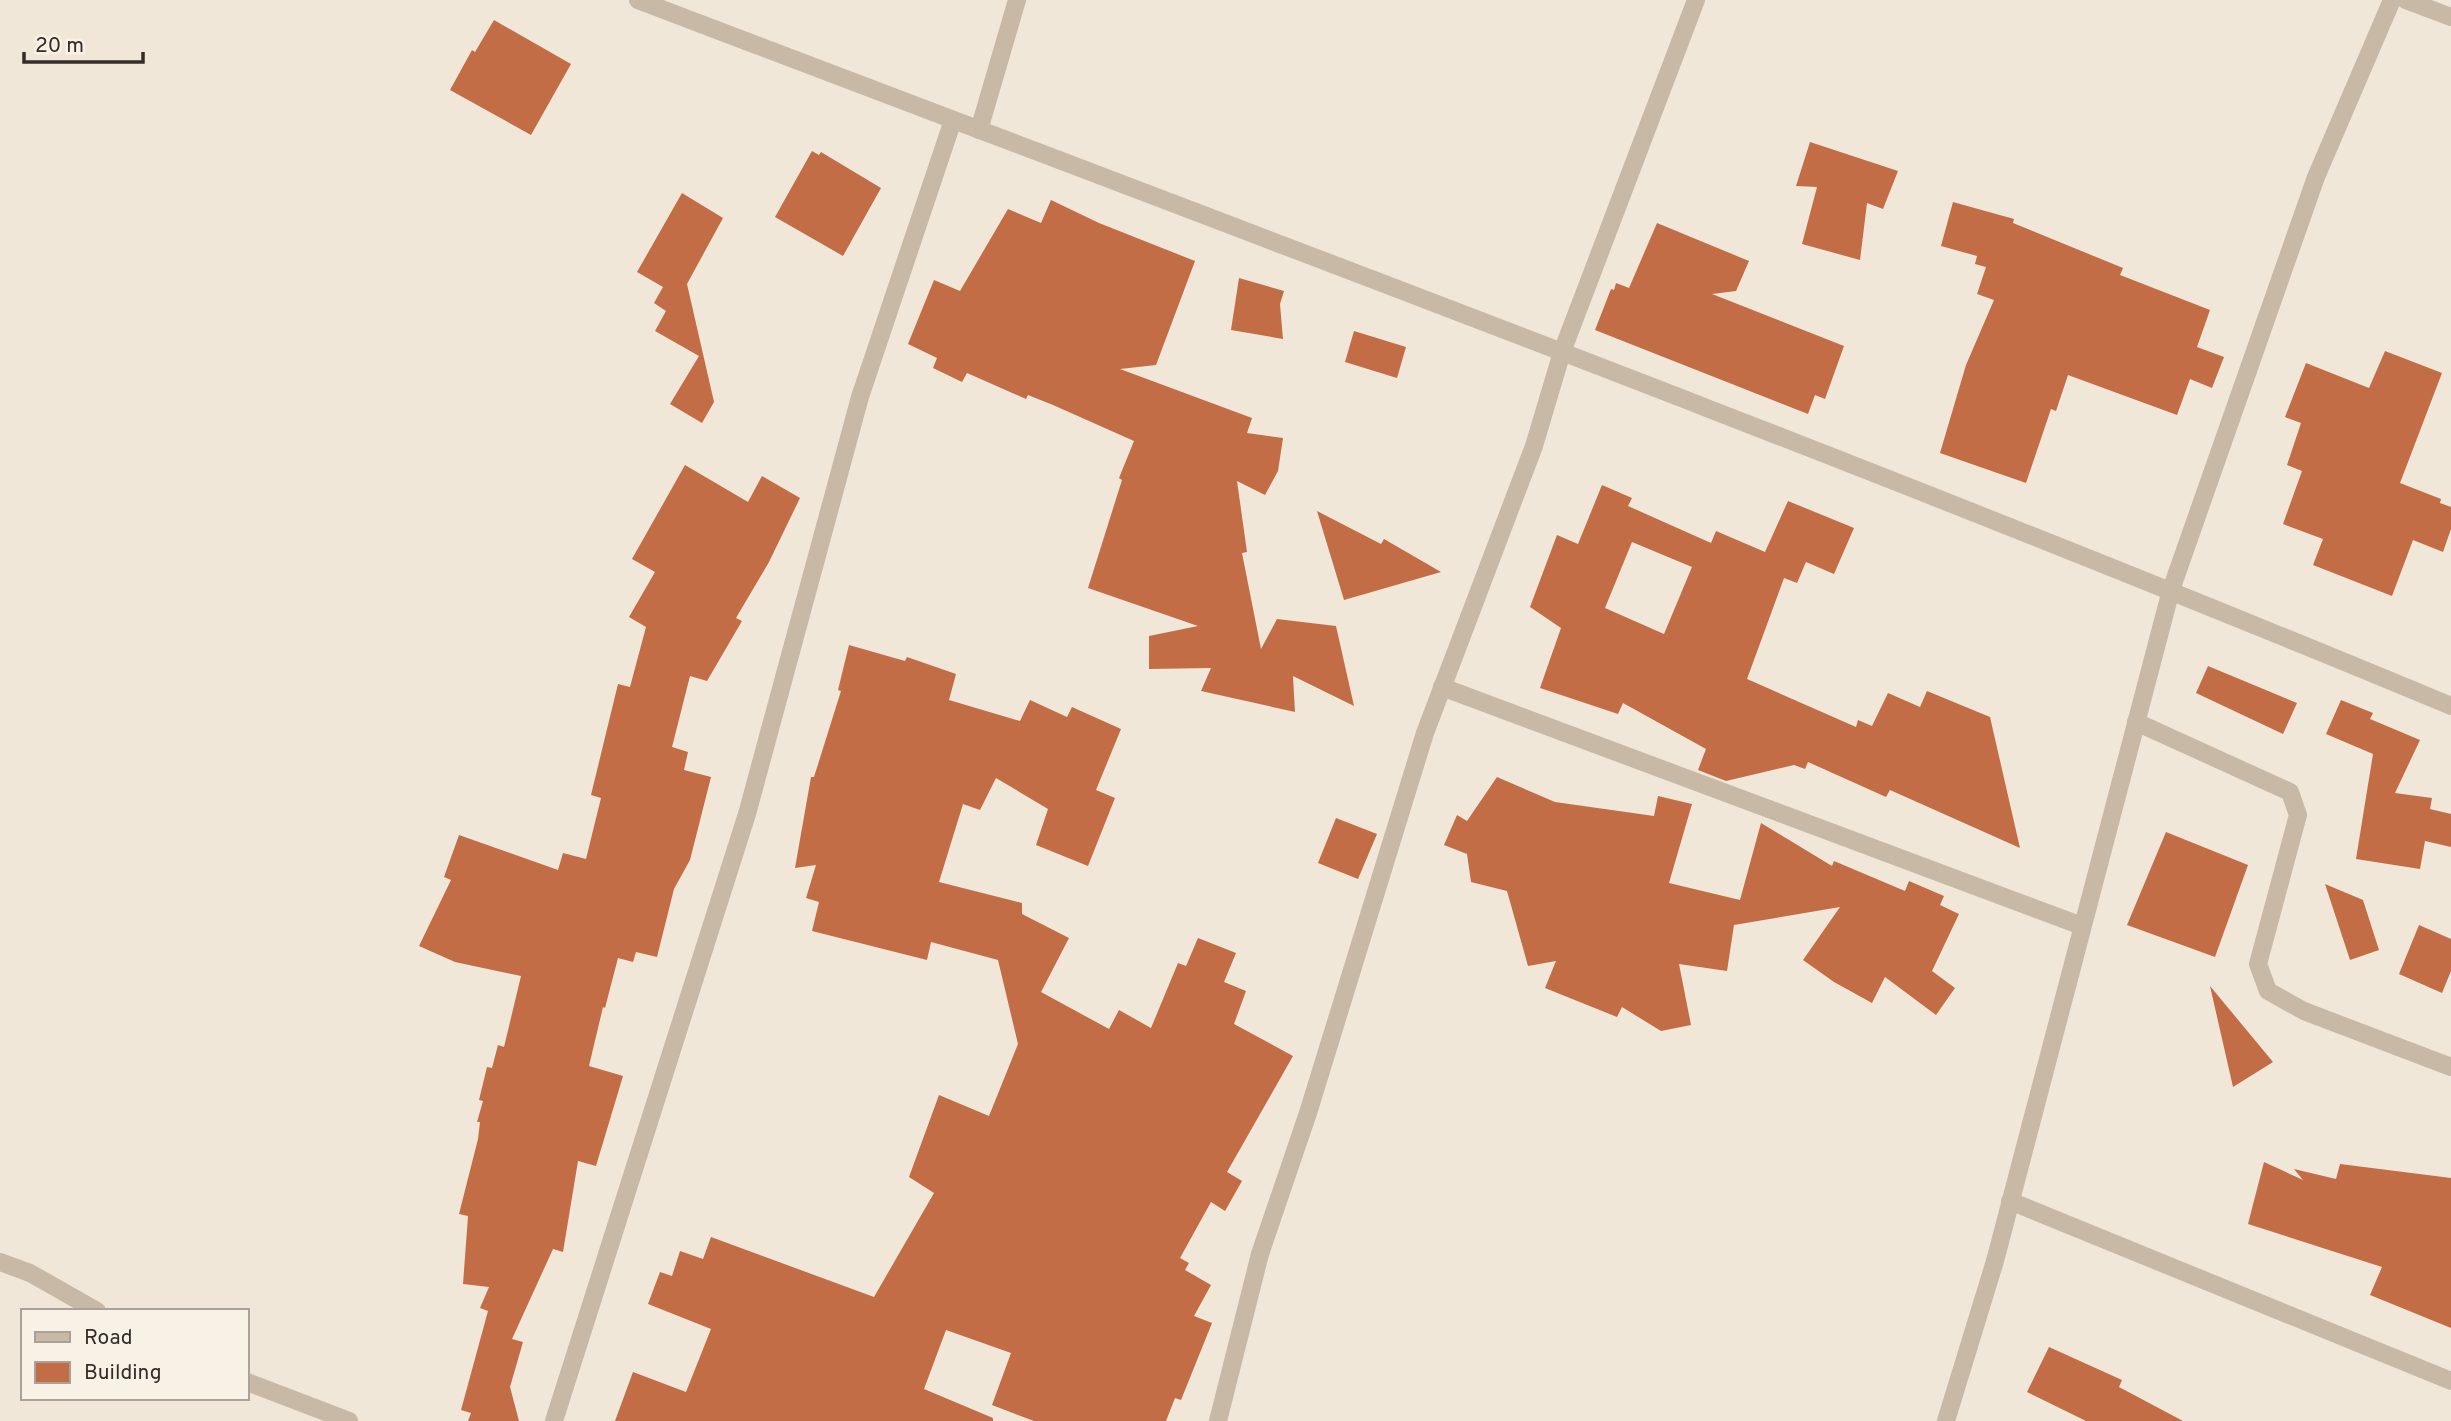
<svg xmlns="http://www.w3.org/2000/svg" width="2451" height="1421" viewBox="0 0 2451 1421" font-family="Overpass,sans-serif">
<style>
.building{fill:#c26d46;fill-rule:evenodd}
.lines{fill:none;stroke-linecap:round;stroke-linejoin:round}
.minor{stroke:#c8b8a6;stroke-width:18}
.tertiary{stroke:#c8b8a6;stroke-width:18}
</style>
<rect width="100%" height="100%" fill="#f0e7d9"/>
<g class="building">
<path d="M494,20l77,44 -40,71 -81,-45 22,-40 3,2z"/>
<path d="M1810,142l88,29 -15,38 -16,-6 -7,57 -58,-16 15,-57 -21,-1z"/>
<path d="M812,151l7,4 2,-3 60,36 -38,68 -68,-39z"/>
<path d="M682,193l41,25 -36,66 27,118 -12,21 -32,-19 29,-48 -44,-25 11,-20 -12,-8 9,-16 -26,-15z"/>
<path d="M1051,200l48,23 96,38 -39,104 -36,4 132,49 -5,15 36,5 -5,33 -13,24 -28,-14 10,71 -5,1 19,96 16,-30 59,7 18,80 -61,-30 2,36 -94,-21 10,-23 -62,1v-33l49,-10 -110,-38 34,-108 -3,-2 15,-37 -81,-36 -25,-10 -2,4 -59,-26 -5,9 -29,-14 4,-10 -29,-14 26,-64 26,11 48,-82 33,14z"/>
<path d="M1953,202l61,17 -1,4 110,45 -3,7 90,35 -13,37 27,10 -12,31 -22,-9 -13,36 -109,-40 -12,36 -5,-2 -25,74 -86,-30 26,-88 28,-65 -17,-6 9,-27 -11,-3 2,-8 -36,-10z"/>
<path d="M1657,223l92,38 -13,30 -24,3 132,52 -19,53 -10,-4 -7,19 -213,-84 16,-41 3,1 2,-7 13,5z"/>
<path d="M1239,278l45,13 -4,13 3,35 -52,-9z"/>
<path d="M1354,331l52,16 -9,31 -52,-16z"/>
<path d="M2385,351l57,22 -42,110 41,16 -1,4 11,4v22l-8,23 -30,-12 -21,56 -79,-31 10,-26 -40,-15 19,-53 -15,-6 14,-42 -16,-6 21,-54 63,25z"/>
<path d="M685,465l63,37 14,-26 38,22 -31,64 -33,56 6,3 -35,60 -17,-5 -18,71 16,5 -4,18 27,7 -21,83 -16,29 -17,68 -21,-5 -3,10 -15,-4 -13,50 -2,-1 -14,59 34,10 -27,90 -18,-5 -15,91 -10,-3 -41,90 11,3 -13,45 9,34h-51l3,-8 -10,-3 27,-99 -8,-3 9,-21 -26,-3 5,-68 -9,-2 19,-75 2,-17h-3l6,-21 -4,-1 8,-33 5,1 6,-23 6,2 17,-71 -66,-14 -36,-16 32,-66 -7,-3 15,-42 99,35 5,-17 23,6 15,-61 -10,-3 27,-111 12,3 16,-60 -17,-10 26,-45 -23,-13z"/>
<path d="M1602,485l30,13 -4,8 83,37 5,-12 49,21 23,-51 66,27 -20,46 -28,-12 -9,21 -13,-5 -37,101 109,48 2,-7 14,6 16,-33 32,14 7,-16 63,26 30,131 -130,-58 -4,7 -78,-35 -3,7 -11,-4 -68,16 -28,-11 8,-21 -83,-46 -5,11 -78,-26 21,-60 -31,-21 27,-72 21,9zM1632,542l60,25 -28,67 -59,-26z"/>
<path d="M1317,511l64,33 3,-5 57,33 -97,28z"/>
<path d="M849,645l56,16 2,-4 49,17 -7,26 71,21 10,-21 37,17 5,-10 49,22 -25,61 19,8 -27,68 -52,-21 12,-36 -52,-31 -16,32 -17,-6 -24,78 83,21v11l47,24 -28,54 68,37 10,-19 32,18 27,-65 8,3 12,-28 38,15 -12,29 22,9 -12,33 59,32 -66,116 15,9 -17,30 -14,-9 -31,56 9,5 -4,7 26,15 -17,31 18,7 -31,77 -6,-2 -9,23h-132l-42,-16 19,-52 -65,-23 -22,59 69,29v3h-378l18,-49 53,20 25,-63 -63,-25 12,-32 12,4 8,-25 23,8 8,-22 163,60 60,-104 -25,-16 30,-82 50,21 29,-72 -20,-84 -67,-18 -4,18 -115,-29 7,-29 -13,-4 10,-33 -21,3 16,-91h3l27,-86 -3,-1z"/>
<path d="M2208,666l89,37 -14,31 -87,-41z"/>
<path d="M2341,700l32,13 -3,6 50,21 -25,53 37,5 -2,11 21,5v33l-26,-6 -5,28 -64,-10 17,-105 -47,-20z"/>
<path d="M1497,777l58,25 99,14 4,-20 34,8 -23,79 71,17 21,-77 71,43 2,-5 71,30 4,-10 35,15 -4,9 19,9 -27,57 23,17 -19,27 -51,-38 -13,26 -38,-21 -31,-22 37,-53 -106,18 -7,46 -48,-7 12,61 -30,6 -39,-24 -5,10 -72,-29 11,-27 -28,5 -21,-75 -36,-9 -4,-28 -23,-9 13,-30 10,6z"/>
<path d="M1336,818l41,16 -19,45 -40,-16z"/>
<path d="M2166,832l82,33 -33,92 -88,-32z"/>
<path d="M2325,884l38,16 16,50 -29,10z"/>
<path d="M2419,925l32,14v32l-9,22 -43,-19z"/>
<path d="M2210,986l63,76 -40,25z"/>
<path d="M2264,1162l39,18 -9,-11 42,10 4,-15 111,14v150l-81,-33 12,-28 -134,-43z"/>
<path d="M2049,1347l73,33 -3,7 64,34h-97l-59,-29z"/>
</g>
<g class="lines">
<g class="minor">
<path d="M2406,0l45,17"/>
<path d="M979,130l38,-130"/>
<path d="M1442,687l640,239"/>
<path d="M2136,722l154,70 8,23 -40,149 10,27 36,20 147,56"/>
<path d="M2010,1201l441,180"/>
<path d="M0,1262l30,11 67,38"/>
<path d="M247,1382l102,39"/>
<path d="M554,1421l193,-607 113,-417 93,-277"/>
<path d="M1218,1421l42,-167 48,-141 117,-380 109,-287 28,-94 134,-352"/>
<path d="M1946,1421l49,-160 176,-671 145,-413 76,-177"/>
</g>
<path class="tertiary" d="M638,0c606,231 1214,457 1813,706"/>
</g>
<rect x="21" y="1309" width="228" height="91" fill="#f8f1e5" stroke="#aaa299" stroke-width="2"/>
<rect x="35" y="1332" width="35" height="10" fill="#c8b8a6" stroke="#aaa299" stroke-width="2"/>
<text x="84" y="1344" font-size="21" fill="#342c27">Road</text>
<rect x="35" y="1362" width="35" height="21" fill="#c26d46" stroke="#aaa299" stroke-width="2"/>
<text x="84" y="1379" font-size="21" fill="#342c27">Building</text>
<path d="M24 52v10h119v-10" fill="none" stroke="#342c27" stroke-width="3.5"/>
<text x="35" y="52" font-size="21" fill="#342c27" stroke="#f8f1e5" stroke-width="5" paint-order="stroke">20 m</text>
</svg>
